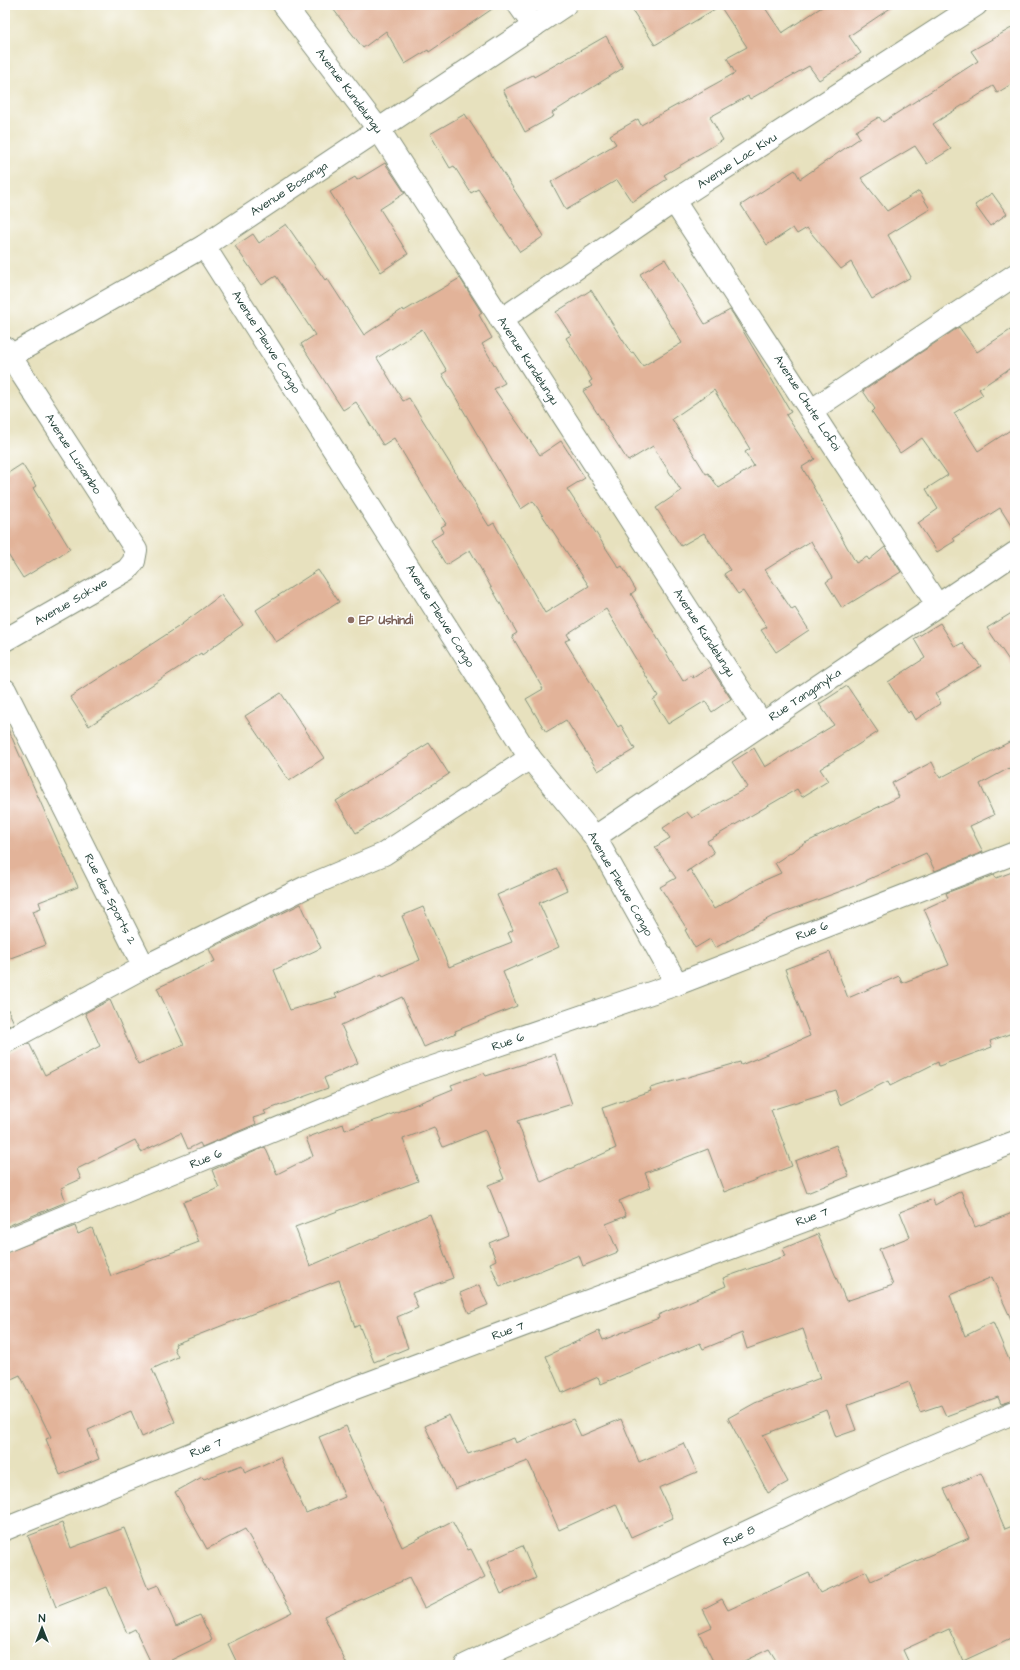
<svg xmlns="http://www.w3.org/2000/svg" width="1020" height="1670" viewBox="0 0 1020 1670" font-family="'Architects Daughter',sans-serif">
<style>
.building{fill:#e2b399;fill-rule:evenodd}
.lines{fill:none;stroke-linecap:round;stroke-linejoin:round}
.minor-casing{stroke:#838f79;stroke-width:24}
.minor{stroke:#fff;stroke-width:22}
.education-dot{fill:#8d6e63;stroke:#fff;stroke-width:1.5}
.labels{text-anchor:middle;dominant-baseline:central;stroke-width:3;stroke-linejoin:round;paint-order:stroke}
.street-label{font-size:12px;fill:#1f3d34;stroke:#fff}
.education-label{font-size:12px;font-weight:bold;fill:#785e54;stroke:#fff;text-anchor:start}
</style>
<rect width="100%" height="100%" fill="#fff"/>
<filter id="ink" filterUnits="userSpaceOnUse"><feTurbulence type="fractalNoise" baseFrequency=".025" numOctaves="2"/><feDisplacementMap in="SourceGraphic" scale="8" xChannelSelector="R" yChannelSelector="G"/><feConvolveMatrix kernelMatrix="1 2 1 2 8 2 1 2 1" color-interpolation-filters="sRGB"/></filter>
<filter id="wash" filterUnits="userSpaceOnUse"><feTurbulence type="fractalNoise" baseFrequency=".012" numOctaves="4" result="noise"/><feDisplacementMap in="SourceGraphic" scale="16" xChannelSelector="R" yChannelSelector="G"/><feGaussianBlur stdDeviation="0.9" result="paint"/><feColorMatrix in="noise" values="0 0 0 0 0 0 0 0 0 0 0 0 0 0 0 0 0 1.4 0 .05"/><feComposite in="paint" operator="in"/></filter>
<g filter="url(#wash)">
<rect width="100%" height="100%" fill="#e7e1be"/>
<g id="blocks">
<g class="building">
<path d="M330,5h168l-69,47 -1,-2 -23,14 -19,-33 -23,17z"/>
<path d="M629,5h134l19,28 43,-28h70l-46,31 12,17 -42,27 -10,-14 -59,33 -2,-3 -38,21 13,23 -59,35 3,4 -35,23 -15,-22 -51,30 -15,-28 65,-38 -6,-9 28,-16 3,6 94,-52 -8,-15 20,-11 -27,-41 -65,39z"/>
<path d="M1015,26v56l-18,11 -4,-7 -60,38 18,25 -24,15 -12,-18 -54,32 26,33 32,-20 11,18 -42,26 23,42 -39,22 -21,-37 -10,7 -34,-41 -10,6 -4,-6 -26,17 -26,-40 54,-35 5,9 60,-41 -4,-7 23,-14 4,5 95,-61 -7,-10z"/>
<path d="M606,36l17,32 -71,45 2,3 -29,16 -22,-42 30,-15 1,2z"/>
<path d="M465,114l79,122 -24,16 -42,-63 -7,4 -17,-27 -4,2 -20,-34z"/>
<path d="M385,163l20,30 -25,16 28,45 -27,18 -51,-80 25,-15 2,3z"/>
<path d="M992,193l15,21 -17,12 -15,-21z"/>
<path d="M286,224l39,56 2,-2 37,57 39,-26 1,2 56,-33 22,35 -3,2 13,23 -10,6 23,39 -11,6 46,66 21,-14 24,37 -18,11 52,79 3,-2 14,24 -5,4 52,87 9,-6 1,3 17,-11 21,32 -19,13 -7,-11 -37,23 -15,-24 5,-4 -52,-87 -39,25 3,5 -5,2 53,86 3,-2 14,24 -37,22 -32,-51 -20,12 -20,-33 17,-10 -31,-53 5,-3 -47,-83 -24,15 -15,-25 13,-8 -3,-5 5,-3 -52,-86 -11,7 -27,-43 -13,8 -42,-66 14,-9 -39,-59 -14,9 -27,-39 18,-12 6,9zM422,329l25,42 -5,3 79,135 12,-8 56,85 -44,27 -51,-90 -5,3 -80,-128 -6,3 -26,-43z"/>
<path d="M665,259l40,65 25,-14 3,4 58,98 -5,3 29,44 -13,8 54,96 11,-6 2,3 16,-13 16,25 -59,36 -16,-26 6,-4 -21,-37 -46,29 27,40 3,-2 14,22 -33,22 -15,-22 6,-3 -24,-36 -5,3 -14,-20 6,-4 -26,-37 -23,13 -25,-38 25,-17 -28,-45 -25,15 -45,-70 9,-5 -3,-4 3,-2 -26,-42 5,-3 -15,-23 35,-22 40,63 2,-1 10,14 39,-23 -42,-69zM714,390l36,59 -5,3 9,14 -35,22 -11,-15 -2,1 -34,-55z"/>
<path d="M959,327l18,25 38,-25v38l-36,24 4,6 -29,18 24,38 37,-24v105l-15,-24 -47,30 2,3 -18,11 -19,-29 20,-14 -12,-20 22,-14 -26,-37 -22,15 -28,-41 3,-3 -12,-18z"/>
<path d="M22,464l14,22 -3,2 37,61 -47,29 -18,-28v-75z"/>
<path d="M318,570l21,32 -63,40 -20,-32z"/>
<path d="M221,595l22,30 -41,30 -1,-2 -112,73 -19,-29 108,-70z"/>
<path d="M1015,611v58l-28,-41z"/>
<path d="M940,623l15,24 7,-4 19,23 -46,28 6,9 -26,17 -5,-9 -2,2 -20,-31 37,-24 -11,-19z"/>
<path d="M847,686l31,46 -58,37 8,12 -26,16 -5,-8 -90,52 7,12 -28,19 4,-3 24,40 51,-29 16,-7 -6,-10 30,-20 94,-46 -7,-14 40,-21 8,16 75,-39v26l-35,19 14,31 -24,11 13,26 -48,19 -9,-18 -74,34 -81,30 -56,31 -5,-9 -15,9 -10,-18 2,-1 -27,-42 16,-9 -21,-31 15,-9 -7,-10 24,-16 5,6 56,-31 -16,-25 22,-14 11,19 69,-42 -15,-21z"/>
<path d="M281,693l43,65 -35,23 -44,-65z"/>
<path d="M5,722l73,165 -39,15 2,6 -8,3 13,34 -41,15z"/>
<path d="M429,743l20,31 -93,59 -20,-32z"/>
<path d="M557,869l10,21 -28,13 20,44 -56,25 14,34 -62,25 1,2 -32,14 -22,-50 -61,28 17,38 -34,15 4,10 -64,23 2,3 -13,4 3,6 -54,23 -2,-4 -12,6 -7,-16 -40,19 -6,-12 -58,29 4,10 -20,9 5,14 -61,25v-173l24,-11 16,32 55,-29 -15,-33 25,-13 28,64 46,-19 -27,-57 58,-27 -6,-12 92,-45 20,44 -47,22 16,40 47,-13 -2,-3 47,-20 1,2 37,-16 -18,-44 21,-9 26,60 63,-25 -4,-9 5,-3 -16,-35z"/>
<path d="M1015,871v161l-25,9 2,6 -53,19 -1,-4 -48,24 -2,-5 -48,24 -5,-15 -64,20 21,56 -68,26 -16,-43 -63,24 6,14 -32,14 7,15 -20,8 12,28 -35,14 -4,-11 -79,32 -10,-24 6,-3 -7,-17 19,-8 -20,-50 16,-6 -19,-49 -42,17 -9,-20 -31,12 15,42 -123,46 15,39 120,-52 23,64 -41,15 6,15 -21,9 11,31 -34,14 -15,-37 -4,2 -16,-47 -164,64 1,2 -2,2 4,9 -26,12 23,53 -33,15 -11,-26 -43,19 11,29 -39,16 -14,-36 5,-2 -31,-62 -15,7v-129l70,-27 3,8 14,-6 19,48 88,-34 -16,-40 36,-14 -7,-18 53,-23 12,27 36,-18 -7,-18 37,-14 2,6 35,-11 73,-30 -2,-4 33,-12 2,3 69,-22 17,50 -55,17 24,61 75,-34 -14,-40 49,-17 -1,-3 90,-26 1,3 69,-29 -25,-67 45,-17 18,46 51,-22 3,7 47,-18 -25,-56 24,-11 -2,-5 48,-18 2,3z"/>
<path d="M5,1003l9,20 -9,5z"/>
<path d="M836,1145l13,31 -42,17 -12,-32z"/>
<path d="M961,1191l14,36 40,-15v116l-23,-51 -42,18 15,41 28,-14 22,52v26l-14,4 -3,-7 -52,19 -5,-11 -21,7 -11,-30 -62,23 9,25 -20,7 -10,-27 -63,25 25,47 -20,11 -40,-75 27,-15 65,-25 -17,-49 -56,20 -5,-16 -39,16 -3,-6 -99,41 -3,-7 -36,16 -16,-37 53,-25 4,9 56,-22 -1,-3 68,-29 -3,-8 62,-22 -3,-7 36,-15 28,67 47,-16 -14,-36 31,-12 -10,-25 33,-13 2,6z"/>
<path d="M479,1285l9,20 -19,8 -9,-20z"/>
<path d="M449,1415l19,39 46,-16 2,5 57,-24 8,17 40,-17 18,43 45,-19 13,29 -38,16 14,30 -42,19 -15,-33 -57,26 -31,-69 -73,28 -30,-63z"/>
<path d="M346,1426l56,121 50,-26 16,29 3,-1 14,28 -61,31 -15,-30 -85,38 23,49h-109l-10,-21 64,-32 -47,-83 -38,20 -32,-57 27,-15 2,2 38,-14 3,8 35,-16 26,56 39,-16 -26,-60z"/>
<path d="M981,1473l24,56 10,-4v112l-52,24 -14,-32 -46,21 7,15h-131l-10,-16 -33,16h-21l-16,-32 13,-6 -9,-18 19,-10 6,11 81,-37 11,20 46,-22 5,10 98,-43 -25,-49z"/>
<path d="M62,1523l9,25 53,-20 24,61 10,-4 18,41 24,-11 12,25 -51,25h-9l-17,-36 -8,4 -20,-46 -51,20 -28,-71z"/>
<path d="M522,1546l14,32 -35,16 -14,-32z"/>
</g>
</g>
</g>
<g filter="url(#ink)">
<use href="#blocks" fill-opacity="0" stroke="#838f79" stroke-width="1"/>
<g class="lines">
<defs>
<g id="minor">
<path d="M284,5l95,125 383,594"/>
<path d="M519,5l15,21"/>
<path d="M674,201l264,405"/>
<path d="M204,246l326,512 65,79 82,147"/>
<path d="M501,320l173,-119 302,-196"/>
<path d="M5,348l131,202 -2,11 -7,9 -122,70"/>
<path d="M5,359l199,-113 361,-241"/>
<path d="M812,410l203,-135"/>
<path d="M5,690l139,277"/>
<path d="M595,837l420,-284"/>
<path d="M5,1042l139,-75 162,-80 78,-33 146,-96"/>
<path d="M5,1241l396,-163 276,-94 338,-131"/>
<path d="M5,1529l334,-135 676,-252"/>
<path d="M466,1665l412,-195 137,-58"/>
</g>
</defs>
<use href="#minor" class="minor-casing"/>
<use href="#minor" class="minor"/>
</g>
</g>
<circle class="education-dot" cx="351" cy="620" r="4"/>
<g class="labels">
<g class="street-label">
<text transform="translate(349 91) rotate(53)">Avenue Kundelungu</text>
<text transform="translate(737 161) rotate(-33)">Avenue Lac Kivu</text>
<text transform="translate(289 189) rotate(-33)">Avenue Bosanga</text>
<text transform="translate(266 342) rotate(58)">Avenue Fleuve Congo</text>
<text transform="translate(528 361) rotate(57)">Avenue Kundelungu</text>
<text transform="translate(807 403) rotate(57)">Avenue Chute Lofoi</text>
<text transform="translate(73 454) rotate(57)">Avenue Lusambo</text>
<text transform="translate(71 602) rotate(-30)">Avenue Sokwe</text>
<text transform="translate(440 616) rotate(58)">Avenue Fleuve Congo</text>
<text transform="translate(704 633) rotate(57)">Avenue Kundelungu</text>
<text transform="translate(805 695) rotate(-34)">Rue Tanganyka</text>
<text transform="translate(620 884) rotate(60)">Avenue Fleuve Congo</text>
<text transform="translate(110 899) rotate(63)">Rue des Sports 2</text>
<text transform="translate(812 931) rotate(-21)">Rue 6</text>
<text transform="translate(508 1042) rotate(-19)">Rue 6</text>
<text transform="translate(206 1159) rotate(-22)">Rue 6</text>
<text transform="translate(812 1217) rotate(-20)">Rue 7</text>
<text transform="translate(508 1331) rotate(-20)">Rue 7</text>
<text transform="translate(206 1448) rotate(-22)">Rue 7</text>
<text transform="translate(739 1536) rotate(-25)">Rue 8</text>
</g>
<g class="education-label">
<text x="359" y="620">EP Ushindi</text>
</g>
</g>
<rect width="1020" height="1670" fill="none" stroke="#fff" stroke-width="20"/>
<g transform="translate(42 1628)" stroke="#ffffff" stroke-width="3" paint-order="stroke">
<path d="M0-3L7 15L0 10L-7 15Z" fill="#1f3d34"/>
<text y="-6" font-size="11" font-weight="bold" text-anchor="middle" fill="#1f3d34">N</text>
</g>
</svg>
